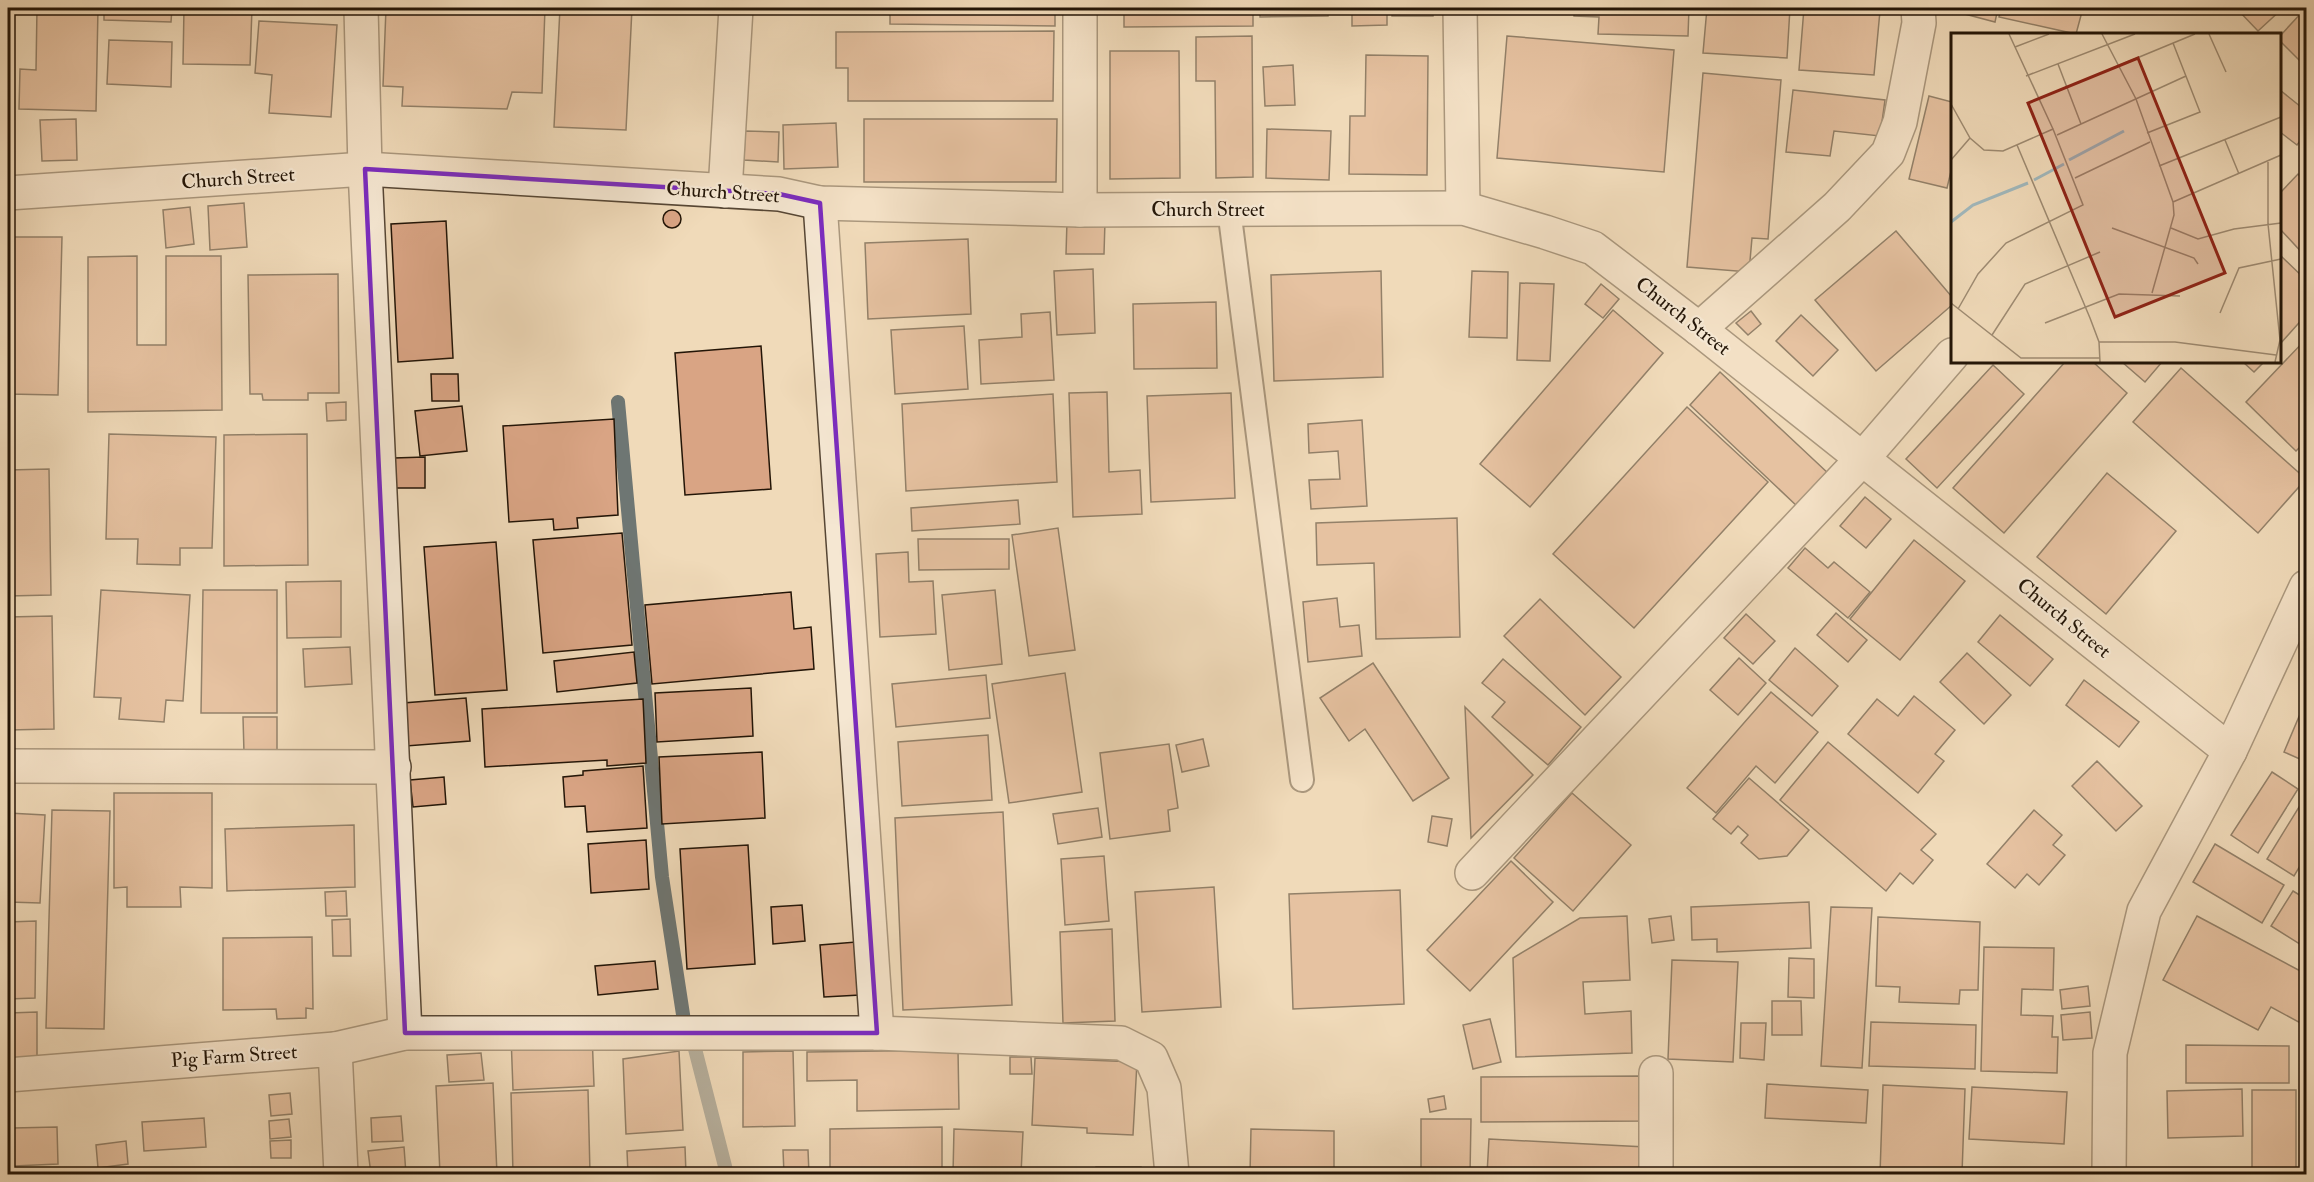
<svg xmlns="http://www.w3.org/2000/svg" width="2314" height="1182" viewBox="0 0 2314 1182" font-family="'IM FELL Double Pica',serif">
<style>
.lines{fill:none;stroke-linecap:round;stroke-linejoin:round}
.stream{stroke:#6e7673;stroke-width:14}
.building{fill:#d9a484;stroke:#231507;stroke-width:1.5}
.lane-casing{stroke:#564634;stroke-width:26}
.street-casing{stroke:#564634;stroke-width:36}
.lane{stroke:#f5e7d2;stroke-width:22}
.street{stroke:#f5e7d2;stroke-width:33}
.marked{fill:none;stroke:#7b2cbf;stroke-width:4.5;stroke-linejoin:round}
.labels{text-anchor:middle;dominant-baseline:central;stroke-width:4.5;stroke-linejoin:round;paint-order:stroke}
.street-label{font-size:20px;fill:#231507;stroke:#f5e7d2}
.inset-river{fill:none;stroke:#a0b7bb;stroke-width:3}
.inset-road{fill:none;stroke:#9e8b72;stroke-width:1.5}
.view{fill:#8f2418;fill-opacity:0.15;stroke:#8f2418;stroke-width:3}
.inset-edge{fill:none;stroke:#231507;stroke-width:3}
</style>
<rect width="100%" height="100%" fill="#f0dab9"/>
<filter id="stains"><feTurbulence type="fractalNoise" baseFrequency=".00333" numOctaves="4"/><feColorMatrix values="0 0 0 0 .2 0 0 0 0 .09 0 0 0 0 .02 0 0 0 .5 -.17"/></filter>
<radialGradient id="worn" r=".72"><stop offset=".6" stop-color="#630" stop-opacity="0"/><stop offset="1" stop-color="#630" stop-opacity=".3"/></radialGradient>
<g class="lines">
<g class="stream">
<path d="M618,402l44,475 22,144"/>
<path d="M694,1045l33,129"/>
</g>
</g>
<g class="building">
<path d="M37,8h61l-2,103 -77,-2 1,-40 16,1z"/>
<path d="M104,8h68l-1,14 -67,-2z"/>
<path d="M184,8h68l-2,57 -67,-1z"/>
<path d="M386,8h159l-3,85 -30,-1 -5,17 -105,-3 1,-19 -20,-1z"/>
<path d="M560,8h72l-6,122 -72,-3z"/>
<path d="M799,8h25v5l-25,1z"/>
<path d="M890,8h165v18l-165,-2z"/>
<path d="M1124,8h129v18l-129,1z"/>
<path d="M1260,8h68v8l-68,1z"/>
<path d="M1352,8h35v17l-35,1z"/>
<rect x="1392" y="8" width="41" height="8"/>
<path d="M1574,8h115l-1,28 -90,-2 1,-17 -25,-1z"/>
<path d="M1707,8h83l-3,50 -84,-5z"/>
<path d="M1804,8h92v4l-16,-1 -6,64 -75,-5z"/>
<path d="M1942,8h56l-3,14z"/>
<path d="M2001,8h82l-7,26 -77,-17z"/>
<path d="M2236,8h47l-25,23z"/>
<path d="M2303,11l3,3v53l-26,-26v-5z"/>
<path d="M259,21l78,4 -6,92 -62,-4 3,-38 -17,-2z"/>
<path d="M1054,31l-1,70h-205v-33h-12v-36z"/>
<path d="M1252,36l1,141 -37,1 -1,-97h-19v-44z"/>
<path d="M1507,36l167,14 -10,122 -167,-14z"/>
<path d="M109,40l63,2 -1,45 -64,-3z"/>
<path d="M1110,51h69l1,127 -70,1z"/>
<path d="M1366,55l62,1 -1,119 -78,-1 1,-58h15z"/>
<path d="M1293,65l2,40 -30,1 -2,-39z"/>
<path d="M1703,73l78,7 -13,159 -16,-1 -3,34 -62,-5z"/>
<path d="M1793,90l92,10 -5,36 -46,-5 -4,25 -44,-4z"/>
<path d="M2280,90l26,21v22l-9,12 -17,-13z"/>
<path d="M1929,96l23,6v65l-5,21 -38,-9z"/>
<path d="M76,119l1,41 -35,1 -2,-41z"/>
<path d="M864,119h193l-1,63h-192z"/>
<path d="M836,123l2,44 -54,2 -1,-44z"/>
<path d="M1267,129l64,2 -2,49 -63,-2z"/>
<path d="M745,131l34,1 -1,30 -34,-2z"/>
<path d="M2298,174l8,9v74l-26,-28v-36z"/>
<path d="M244,203l3,44 -37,3 -2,-44z"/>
<path d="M190,207l4,37 -28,4 -3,-38z"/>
<circle cx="672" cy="219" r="9"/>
<path d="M446,221l7,137 -55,4 -7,-138z"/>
<path d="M1067,221h38l-1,33h-38z"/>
<path d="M1896,231l56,66v8l-76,66 -61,-71z"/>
<path d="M8,237h54l-4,158 -50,-1z"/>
<path d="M968,239l3,75 -103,5 -3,-76z"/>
<path d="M137,256v89h29v-89h55l1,154 -134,2v-155z"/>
<path d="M2281,256l25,24v35l-26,29z"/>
<path d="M1093,269l2,64 -38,2 -3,-64z"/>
<path d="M1381,271l2,106 -109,4 -3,-106z"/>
<path d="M1472,271l36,1 -1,66 -38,-1z"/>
<path d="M338,274l1,119h-31v7h-45l-1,-6h-12l-2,-119z"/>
<path d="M1520,283l34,1 -4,77 -33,-1z"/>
<path d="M1601,284l18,15 -16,19 -18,-14z"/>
<path d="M1216,302l1,66 -83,1 -1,-65z"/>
<path d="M1613,310l50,43 -133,154 -50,-43z"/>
<path d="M1751,311l10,13 -13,11 -12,-12z"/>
<path d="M1050,312l4,68 -73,4 -2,-44 43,-3 -1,-23z"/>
<path d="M1801,315l37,35 -25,26 -37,-35z"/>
<path d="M964,326l4,63 -73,5 -4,-64z"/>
<path d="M2306,339v102l-10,10 -50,-49z"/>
<path d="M761,346l10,143 -86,6 -10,-142z"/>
<path d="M2065,362h28l34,31 -123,140 -51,-45z"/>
<path d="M2122,362h40l-17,20z"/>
<path d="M2243,362h21l-10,10z"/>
<path d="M1993,365l31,29 -87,94 -31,-29z"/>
<path d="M2181,368l125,111 -48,54 -125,-111z"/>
<path d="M1720,372l110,103 -31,33 -109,-103z"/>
<path d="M431,374h27l1,27h-27z"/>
<path d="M1107,392l2,80 31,-2 2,44 -69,3 -4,-124z"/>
<path d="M1231,393l4,105 -84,4 -4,-106z"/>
<path d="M1053,394l4,88 -151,9 -4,-87z"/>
<path d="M346,402v18l-19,1 -1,-18z"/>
<path d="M462,406l5,45 -47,5 -5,-45z"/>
<path d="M1687,407l81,75 -134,146 -81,-74z"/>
<path d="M614,419l4,96 -41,3 1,10 -24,2 -1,-11 -44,3 -6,-96z"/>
<path d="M1362,420l5,86 -56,3 -2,-29 31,-1 -2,-28 -29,2 -1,-29z"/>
<path d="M109,434l107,3 -4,111h-32v17l-43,-1 1,-25h-32z"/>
<path d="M307,434l1,131 -84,1v-131z"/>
<path d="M425,457v31h-30l-1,-30z"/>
<path d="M49,469l2,126 -43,1v-126z"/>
<path d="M2107,473l69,58 -70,83 -69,-57z"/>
<path d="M1865,497l26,22 -25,29 -26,-22z"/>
<path d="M1018,500l2,24 -108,7 -1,-23z"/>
<path d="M1457,518l3,119 -84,2 -2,-76 -57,2 -1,-42z"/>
<path d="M1058,528l17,122 -46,6 -17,-121z"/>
<path d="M622,533l10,112 -89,8 -10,-113z"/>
<path d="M918,539h91v30l-90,1z"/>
<path d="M1914,540l51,41 -65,79 -50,-41z"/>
<path d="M496,542l11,148 -72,5 -11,-148z"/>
<path d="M1805,548l23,20 6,-6 36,30 -22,26 -60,-50z"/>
<path d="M908,552l1,30 24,-1 3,53 -56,3 -4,-83z"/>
<path d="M341,581v56l-54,1 -1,-56z"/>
<path d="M101,590l89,5 -7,106 -17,-1 -2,22 -45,-3 2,-21 -27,-1z"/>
<path d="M203,590h74v123h-76z"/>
<path d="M995,590l7,74 -53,6 -7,-75z"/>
<path d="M791,592l3,37 17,-2 3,42 -162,15 -7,-79z"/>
<path d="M1337,598l3,29 19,-2 3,31 -54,6 -5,-60z"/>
<path d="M1540,599l81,78 -36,38 -81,-79z"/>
<path d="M1836,613l31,27 -19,22 -31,-27z"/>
<path d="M1746,614l29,27 -22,23 -29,-26z"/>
<path d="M2000,615l53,44 -23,27 -52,-44z"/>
<path d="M52,616l2,113 -46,1v-113z"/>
<path d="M350,647l2,37 -47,3 -2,-38z"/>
<path d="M1795,648l43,38 -26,30 -43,-36z"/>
<path d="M634,652l3,31 -80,9 -3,-31z"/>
<path d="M1967,653l44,42 -27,29 -44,-42z"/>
<path d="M1739,658l27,25 -28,32 -28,-25z"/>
<path d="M1503,659l78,68 -33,38 -56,-48 13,-15 -23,-19z"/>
<path d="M1373,663l76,115 -36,23 -48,-72 -16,12 -29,-43z"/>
<path d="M1065,673l17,119 -73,11 -17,-119z"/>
<path d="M986,675l4,43 -94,9 -4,-43z"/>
<path d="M2084,680l55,42 -20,25 -53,-42z"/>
<path d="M751,688l2,48 -96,6 -2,-49z"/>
<path d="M1771,692l47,40 -43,51 -19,-17 -40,47 -29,-25z"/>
<path d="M1914,696l41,34 -20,24 9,7 -26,32 -70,-59 29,-35 21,17z"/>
<path d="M466,698l4,43 -64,5 -3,-43z"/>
<path d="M643,699l3,64 -39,3v-6l-122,7 -3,-58z"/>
<path d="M2306,700v50l-4,10 -18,-8z"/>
<path d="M1465,707l68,68 -62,63z"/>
<path d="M243,717h34v37l-33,-1z"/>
<path d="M988,735l4,65 -90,6 -4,-64z"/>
<path d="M1203,739l6,27 -27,6 -6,-27z"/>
<path d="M1828,742l108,92 -15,16 12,10 -20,24 -13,-11 -14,18 -106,-91z"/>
<path d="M1169,744l9,64 -10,2 2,21 -60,8 -10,-86z"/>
<path d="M762,752l3,66 -103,6 -3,-67z"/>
<path d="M2097,761l45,45 -26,25 -44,-45z"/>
<path d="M643,766l4,62 -60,4 -2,-26 -20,1 -2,-30 20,-2v-4z"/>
<path d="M2272,772l26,17 -40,64 -27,-18z"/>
<path d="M444,777l2,27 -33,3 -3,-27z"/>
<path d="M1749,778l60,52 -22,26 -28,3 -18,-16 7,-8 -10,-9 -7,8 -18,-15z"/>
<path d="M114,793h98v95l-32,-1 1,20h-54v-20l-13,1z"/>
<path d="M1572,793l59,52 -58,66 -59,-53z"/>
<path d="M2299,807l7,5v44l-12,20 -27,-17z"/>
<path d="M1098,808l4,29 -44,7 -5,-30z"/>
<path d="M52,810l58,1 -6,218 -58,-1z"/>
<path d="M2034,810l28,25 -9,10 12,10 -26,30 -12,-11 -12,14 -28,-24z"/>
<path d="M1003,812l9,193 -109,5 -8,-192z"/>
<path d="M8,813l37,2 -5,88 -32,-1z"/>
<path d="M1432,816l20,3 -5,27 -19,-4z"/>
<path d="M354,825l1,62 -128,4 -2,-62z"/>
<path d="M646,840l3,49 -58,4 -3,-49z"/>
<path d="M2215,844l69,41 -22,38 -69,-41z"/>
<path d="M748,845l7,119 -68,5 -7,-120z"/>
<path d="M1104,856l5,65 -44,4 -4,-66z"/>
<path d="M1511,861l42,41 -83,89 -43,-41z"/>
<path d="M1214,887l7,120 -79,5 -7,-120z"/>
<path d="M1400,890l4,114 -111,5 -4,-115z"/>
<path d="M346,891l1,25h-21l-1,-24z"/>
<path d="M2293,891l13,8v49l-35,-22z"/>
<path d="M1809,902l2,46 -94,4v-13l-25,1 -1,-33z"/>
<path d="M802,905l3,36 -32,3 -2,-37z"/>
<path d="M1831,907l41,1 -10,160 -41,-2z"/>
<path d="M1627,916l3,64 -47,2 2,32 46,-3 1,42 -116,4 -3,-99 67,-40z"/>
<path d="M1671,916l3,24 -22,3 -3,-24z"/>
<path d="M2197,916l109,58v52l-35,-19 -13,23 -95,-50z"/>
<path d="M1878,917l102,5 -2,68h-18l-1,14 -60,-2 1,-15 -24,-1z"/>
<path d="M350,919l1,37h-18l-1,-36z"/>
<path d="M36,921l-1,77 -27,1v-77z"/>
<path d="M1112,929l3,92 -52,2 -3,-91z"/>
<path d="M312,937l1,72 -7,-1v10l-29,1 -1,-10 -53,1v-72z"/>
<path d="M856,942l4,53 -36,2 -4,-52z"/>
<path d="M1984,947l70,1 -1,42 -31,-1 -1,26 32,1 -1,21h6l-1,36 -76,-2z"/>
<path d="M1789,958l25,1v39l-26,-1z"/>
<path d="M1672,960l66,2 -5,100 -65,-3z"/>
<path d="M655,961l3,28 -60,6 -3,-29z"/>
<path d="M2088,986l2,20 -28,3 -2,-19z"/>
<path d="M1772,1001h29l1,34h-30z"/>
<path d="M37,1012v47h-28v-46z"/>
<path d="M2090,1012l2,26 -29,2 -2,-25z"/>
<path d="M1490,1019l11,43 -28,7 -10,-44z"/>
<path d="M1871,1022l105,3 -1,44 -106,-3z"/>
<path d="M1741,1023h25l-2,37 -24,-2z"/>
<path d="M592,1033l2,53 -81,4 -2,-54z"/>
<path d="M2186,1045l103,1v37h-103z"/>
<path d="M958,1050l1,59 -102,2v-31l-50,1v-29z"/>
<path d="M679,1051l4,79 -57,4 -3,-75z"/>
<path d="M793,1051l2,75 -52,1v-75z"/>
<path d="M481,1053l3,27 -35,2 -2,-27z"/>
<path d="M1010,1057h21l1,17h-22z"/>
<path d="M1035,1058l102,4 -4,73 -46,-2v-5l-55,-3z"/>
<path d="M1640,1076v45l-159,1v-45z"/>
<path d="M493,1083l4,91h-57l-4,-88z"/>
<path d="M1767,1084l101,6 -2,33 -101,-5z"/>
<path d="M1883,1085l82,4 -3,85h-82z"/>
<path d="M1972,1087l95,5 -3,52 -95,-5z"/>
<path d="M2242,1089l1,47 -75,2 -1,-47z"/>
<path d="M588,1090l2,84h-77l-2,-81z"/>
<rect x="2252" y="1090" width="44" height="84"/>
<path d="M290,1093l2,21 -21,2 -2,-21z"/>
<path d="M1444,1096l2,13 -16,3 -2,-13z"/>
<path d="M401,1116l2,25 -31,1 -1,-24z"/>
<path d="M204,1118l2,29 -62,4 -2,-29z"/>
<path d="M289,1119l2,18 -21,2 -1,-18z"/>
<path d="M1421,1119h50l-1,55h-49z"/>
<path d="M57,1127l1,37 -44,2 -1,-38z"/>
<path d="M942,1127v47h-112v-45z"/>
<path d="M954,1129l69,3 -2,42h-68z"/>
<path d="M1251,1129l83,2v43h-84z"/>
<path d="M1489,1139l157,8 -1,27h-158z"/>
<path d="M291,1140v18h-20l-1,-17z"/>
<path d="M126,1141l2,23 -30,4 -2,-23z"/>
<path d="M404,1147l2,27h-35l-3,-23z"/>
<path d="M685,1147l1,27h-58l-1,-23z"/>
<path d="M783,1150h25l1,24h-25z"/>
<rect x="1096" y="1167" width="45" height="7"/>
<path d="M2040,1170l30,1v3h-31z"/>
</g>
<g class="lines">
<defs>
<path id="lane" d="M1229,209l73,571"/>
<g id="street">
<path d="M361,8l4,161 40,864"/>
<path d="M1460,8l3,200"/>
<path d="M725,191l11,-183"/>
<path d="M8,193l357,-24 414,25 41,9 260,7 383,-2 82,24 48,16 106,81 531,422"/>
<path d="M820,203l57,830"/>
<path d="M1080,210v-202"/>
<path d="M1699,329l138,-122 51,-54 12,-31 19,-99 -1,-15"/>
<path d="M8,766l386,1"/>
<path d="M1472,873l391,-415 89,-103"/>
<path d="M335,1049l70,-16h472l244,10 30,15 13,30 8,86"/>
<path d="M1656,1073v101"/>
<path d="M8,1075l327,-26 6,125"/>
<path d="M2109,1174l1,-121 34,-142 86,-160 76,-164"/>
</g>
</defs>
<use href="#lane" class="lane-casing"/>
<use href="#street" class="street-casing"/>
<use href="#lane" class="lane"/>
<use href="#street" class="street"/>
</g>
<path d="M0 0H2314V1182H0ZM365,169l414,25 41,9 57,830h-472z" fill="#f0dab9" fill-opacity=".55" fill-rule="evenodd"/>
<path class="marked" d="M365,169l414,25 41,9 57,830h-472z"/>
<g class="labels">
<g class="street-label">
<text transform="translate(238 178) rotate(-4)">Church Street</text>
<text transform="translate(723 192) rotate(4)">Church Street</text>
<text x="1208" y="209">Church Street</text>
<text transform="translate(1683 316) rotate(38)">Church Street</text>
<text transform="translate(2064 618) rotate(39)">Church Street</text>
<text transform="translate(234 1056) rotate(-4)">Pig Farm Street</text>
</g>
</g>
<g transform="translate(1951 33)">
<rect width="330" height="330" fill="#f0dab9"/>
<path class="inset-river" d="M118,127l55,-29M83,147l30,-16M0,189l22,-17 55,-22"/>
<path class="inset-road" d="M151,1l34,65 37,103 1,13 -22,78M258,1l17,38M64,14l34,-13M107,31l23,60M169,32l75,-31M75,43l109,-42M0,71l19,34 14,12 19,1 50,-22 -44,-95M196,100l53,-21 -27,-69M106,102l129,-59M274,107l14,34M66,112l73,173 9,24 1,20M0,127l19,-22M317,129v62l12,116 -5,22M208,133l122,-49M124,145l75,-36M222,169l108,-47M161,195l82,30 4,6M220,195l27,11 36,-10 47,-6M0,270l70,55h79M7,276l20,-35 28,-31 77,-38 -30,-76M269,280l19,-45 42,-9M94,290l74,-29 61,2M41,302l33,-51 75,-32M148,309h76l101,13"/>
<path class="view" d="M187,25l87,215 -110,44 -87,-214z"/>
<rect width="330" height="330" class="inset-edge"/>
</g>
<rect width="2314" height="1182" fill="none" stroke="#f0dab9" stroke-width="30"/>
<rect x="9" y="9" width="2296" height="1164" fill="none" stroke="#231507" stroke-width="3"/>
<rect x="15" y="15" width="2284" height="1152" fill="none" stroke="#231507" stroke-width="1.5"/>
<rect width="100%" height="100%" filter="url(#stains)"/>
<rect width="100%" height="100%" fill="url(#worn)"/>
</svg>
